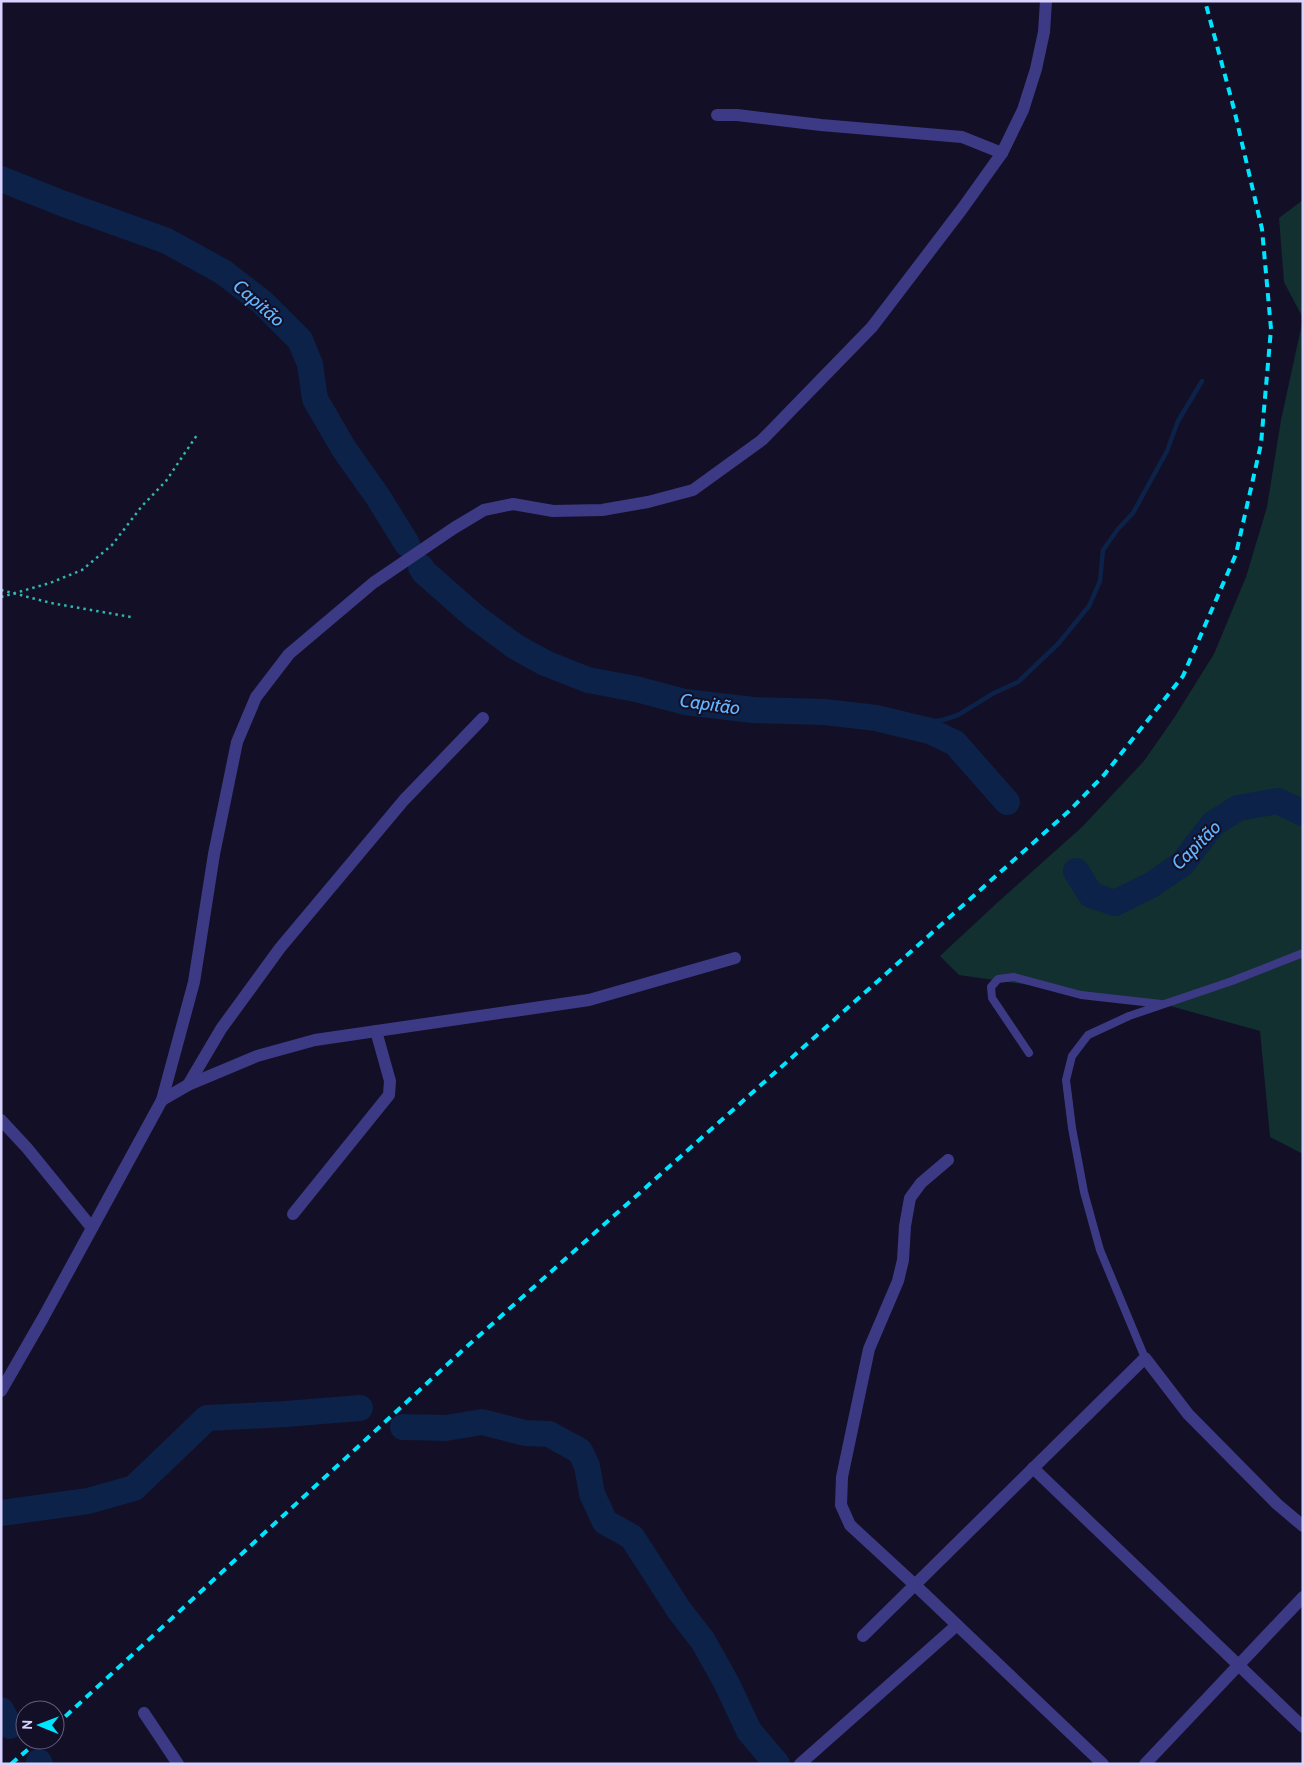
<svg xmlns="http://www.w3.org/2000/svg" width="1304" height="1765" viewBox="0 0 1304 1765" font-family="Cabin,sans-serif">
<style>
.green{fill:#12302f}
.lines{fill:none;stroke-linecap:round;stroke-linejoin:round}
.stream{stroke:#0c2248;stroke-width:4.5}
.river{stroke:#0c2248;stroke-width:26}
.path{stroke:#2fb8b0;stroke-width:2.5;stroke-dasharray:2.5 4;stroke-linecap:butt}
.lane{stroke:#3d3a85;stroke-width:8}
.street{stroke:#3d3a85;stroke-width:12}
.rail{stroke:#00e5ff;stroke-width:4;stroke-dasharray:8 6;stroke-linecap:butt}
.labels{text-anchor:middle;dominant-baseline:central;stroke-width:4;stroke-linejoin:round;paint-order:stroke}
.water-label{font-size:19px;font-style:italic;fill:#62b6ff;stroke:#130f26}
</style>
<rect width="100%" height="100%" fill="#130f26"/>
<g class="green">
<path d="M1303,200v118l-19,-36 -5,-64z"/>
<path d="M1303,319v835l-33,-17 -10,-106 -97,-27 -204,-29 -19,-19 58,-54 84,-75 62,-66 30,-43 40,-64 32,-77 21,-70 14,-87z"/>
</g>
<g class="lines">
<path class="stream" d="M904,725l39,-5 15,-5 36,-22 24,-11 40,-38 31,-38 11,-25 3,-31 15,-21 15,-16 34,-62 11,-30 24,-40"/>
<g class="river">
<path d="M1,179l63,25 103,37 56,31 39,30 38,38 10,24 5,35 29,50 34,48 29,47"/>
<path d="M421,567l3,5 50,44 42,31 29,16 43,17 48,9 49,13 68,8 71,2 52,6 54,13 25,12 52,59"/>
<path d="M1076,871l15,24 24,8 36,-18 31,-21 31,-40 25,-16 40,-7 25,12"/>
<path d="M403,1427l43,1 36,-6 43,11 24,1 31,17 7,15 5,28 13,28 27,15 47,73 24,31 24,43 22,47 28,33"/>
<path d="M1,1513l87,-12 46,-13 73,-70 79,-4 74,-6"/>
<path d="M1,1710l9,16"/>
<path d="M39,1762l1,2"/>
</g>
<g class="path">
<path d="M1,590l50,13 80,14"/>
<path d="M1,597l49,-14 32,-13 30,-25 30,-39 24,-25 31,-46"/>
</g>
<g class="lane">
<path d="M1029,1053l-37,-55 -1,-11 7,-8 16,-2 67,18 80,9"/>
<path d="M1145,1358l-45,-108 -16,-58 -12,-64 -6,-48 6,-24 16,-21 41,-19 103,-35 71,-28"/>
</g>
<g class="street">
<path d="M717,115h20l84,10 141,12 40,16"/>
<path d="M188,1085l33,-56 59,-81 124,-148 79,-82"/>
<path d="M162,1100l26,-15 69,-29 58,-16 274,-40 146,-42"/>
<path d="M1,1120l26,28 65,80"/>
<path d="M948,1160l-27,23 -11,15 -5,28 -2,34 -5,21 -29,68 -27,128 -1,28 9,20 65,60 188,179"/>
<path d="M293,1214l96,-119 1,-14 -14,-50"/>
<path d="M1,1391l42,-73 119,-218 32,-118 20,-128 23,-112 19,-45 33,-43 84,-71 81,-55 30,-18 29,-6 40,7 49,-1 46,-8 45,-12 69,-50 110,-113 90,-118 40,-56 21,-43 13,-41 8,-37 2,-31"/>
<path d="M1033,1468l270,259"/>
<path d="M863,1636l282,-278 43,56 89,90 26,22"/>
<path d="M144,1713l34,51"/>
<path d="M800,1764l157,-139"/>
<path d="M1145,1764l158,-167"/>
</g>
<g class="rail">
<path d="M55,1726l408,-376 606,-539 35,-36 79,-99 53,-122 25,-110 10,-115 -9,-100 -28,-120 -29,-108"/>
<path d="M11,1764l28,-24"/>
</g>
</g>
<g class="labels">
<g class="water-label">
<text transform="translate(259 303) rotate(41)">Capitão</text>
<text transform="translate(710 704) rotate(8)">Capitão</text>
<text transform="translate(1196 845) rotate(-45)">Capitão</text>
</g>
</g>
<rect width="1304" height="1765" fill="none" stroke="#d9d4ff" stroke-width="5"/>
<g transform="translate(40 1725) rotate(271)"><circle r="24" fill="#130f26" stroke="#625e7d"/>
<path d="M0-4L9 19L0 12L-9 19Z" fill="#00e5ff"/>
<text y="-8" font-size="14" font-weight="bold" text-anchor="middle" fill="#d9d4ff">N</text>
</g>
</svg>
